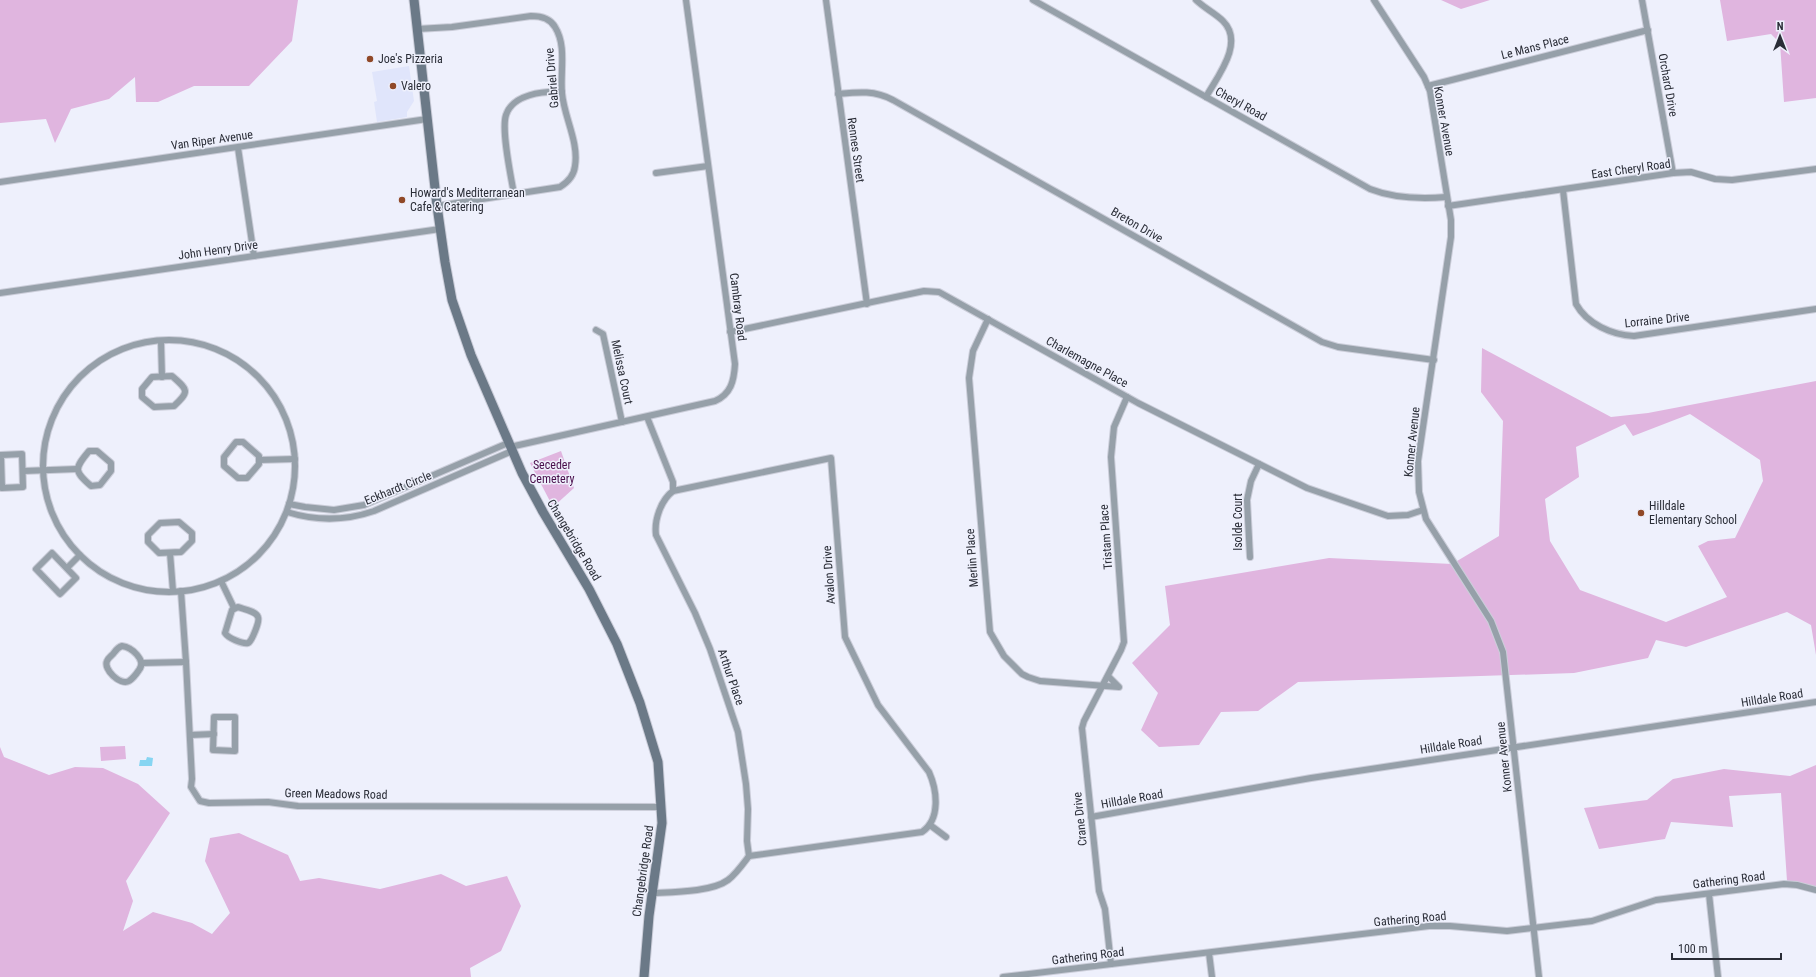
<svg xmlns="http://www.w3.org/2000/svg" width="1816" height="977" viewBox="0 0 1816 977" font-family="'Roboto Condensed',sans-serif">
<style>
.built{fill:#e0e5fb}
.green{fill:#e0b5df;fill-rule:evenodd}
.water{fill:#86d5f2}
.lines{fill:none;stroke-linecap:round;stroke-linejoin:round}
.street-casing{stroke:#cbcdd9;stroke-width:8}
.secondary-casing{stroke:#cbcdd9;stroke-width:11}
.street{stroke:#96a0a9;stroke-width:6}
.secondary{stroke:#6b7987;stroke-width:9}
.poi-dot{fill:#904827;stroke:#eef0fc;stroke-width:1.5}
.labels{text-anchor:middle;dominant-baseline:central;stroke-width:3;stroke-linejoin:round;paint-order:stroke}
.street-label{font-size:12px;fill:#2a2d37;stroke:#eef0fc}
.poi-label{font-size:12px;fill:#2a2d37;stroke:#eef0fc;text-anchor:start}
.park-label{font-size:12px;fill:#490e4b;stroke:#eef0fc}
</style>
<rect width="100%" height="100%" fill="#eef0fc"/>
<path class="built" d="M409,66l5,35 -7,11v5l-30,5 -3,-20 3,-1 -5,-29z"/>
<g class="green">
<path d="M0,0h298l-6,41 -43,45h-55l-36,16h-22l-1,-25 -26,22 -38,10 -16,34 -9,-24 -46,4z"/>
<path d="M1441,0h49l-29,9z"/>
<path d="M1720,0h96v98l-32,4 -4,-59 -9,-9 -44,7z"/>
<path d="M1482,348l129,69 37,-4 168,-32v274l-5,-30 -24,-13 -101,35 -30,-7 -8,18 -74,15 -276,9 -40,29 -37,1 -22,33 -40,2 -18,-17 17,-37 -26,-30 38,-38 -5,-39 164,-28 123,6 47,-28 4,-115 -22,-29zM1690,414l70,46 3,21 -28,57 -27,3 -10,5 29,51 -61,25 -86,-32 -30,-49 -5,-42 34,-22 -3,-30 49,-23 8,12z"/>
<path d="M561,451l13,37 -21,19 -23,-44z"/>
<path d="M125,746l1,13 -25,2 -1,-14z"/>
<path d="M0,747l4,10 45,18 26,-8 28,1 35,16 32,29 -44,68 7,20 -10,30 30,-19 39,11 20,11 18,-21 -25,-52 5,-23 29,-5 49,22 12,26 19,-3 61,11 61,-15 25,12 41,-10 14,30 -20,45 -31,17 1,9h-471z"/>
<path d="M1816,765v122l-29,-6 -6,-88 -52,3 4,31 -62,-5 -6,17 -66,10 -15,-41 63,-8 26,-21 51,-10 66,7z"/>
</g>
<path class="water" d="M147,757l6,1 -1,8h-13l1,-6h6z"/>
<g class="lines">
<defs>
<g id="street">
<path d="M826,0l41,304"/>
<path d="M1033,0l337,189c23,9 51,10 76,8"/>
<path d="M1196,0c8,8 19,13 27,21 22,22 -6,56 -17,76"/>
<path d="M1374,0l50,77 6,14 21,129v17l-33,224 1,31 7,27 65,102 12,31 36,325"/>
<path d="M1642,0l31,173"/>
<path d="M417,29l35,-2 79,-11c10,0 19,2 24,11 12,19 5,45 7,66 2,24 17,49 13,73 -1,10 -7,16 -15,21l-123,19"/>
<path d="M1428,86l220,-56"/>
<path d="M838,94c20,-2 36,-4 55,6l429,242 16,5 96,13"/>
<path d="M238,148l16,108"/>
<path d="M656,173l52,-7"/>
<path d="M0,182l427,-63"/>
<path d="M1563,190l13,114c11,20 36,31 58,32l182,-27"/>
<path d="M514,194c-3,-17 -13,-64 -8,-79 7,-21 37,-24 56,-23"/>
<path d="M1448,206l225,-33 18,-1 24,7 17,1 84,-11"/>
<path d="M0,293l440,-64"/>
<path d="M988,319l-15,32 -4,27 21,254 14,24 18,18 6,3 12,4 79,6 -11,-11"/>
<path d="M596,330l7,4 19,88"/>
<path d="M730,332l194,-41 15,1 199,111 169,85 81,28 20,-1 15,-5"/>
<circle cx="169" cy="466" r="126"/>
<path d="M161,341l1,36"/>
<path d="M172,376c16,14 18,15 2,30l-20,1 -12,-10v-8l10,-12z"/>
<path d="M647,417l26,65v9c-12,9 -19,29 -17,44l39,78 15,36 28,83 8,52 2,25 -1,32 2,15c-6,8 -13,18 -21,24 -16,12 -55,12 -75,13"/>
<path d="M236,442h7l16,14v8l-12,14h-9l-14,-12v-9z"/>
<path d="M510,447l205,-46c16,-7 19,-20 20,-37l-49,-364"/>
<path d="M89,451h8l14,12v8l-11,14 -9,1c-17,-15 -17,-17 -2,-35z"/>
<path d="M22,454l1,33 -21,1 -1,-33z"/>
<path d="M259,460l36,-1"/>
<path d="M23,471l54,-2"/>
<path d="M673,491l158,-33 14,179 33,68 51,67c8,18 12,47 -7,60l-173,24"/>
<path d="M289,504l16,3 29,3 30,-5 144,-62"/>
<path d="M287,512c29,9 58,9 87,-1l138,-60"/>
<path d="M179,522l13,11v8l-11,11 -22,1 -11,-11v-7l12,-12z"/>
<path d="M52,553l24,25 -16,16 -24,-25z"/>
<path d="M170,553l3,38"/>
<path d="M1250,557l-3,-57 4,-19 8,-17"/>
<path d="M67,568l13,-13"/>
<path d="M221,581l13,27"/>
<path d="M181,591l5,71 6,117 -1,8 9,14 9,2 59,-1 30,4 364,1"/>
<path d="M238,607c5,2 18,4 20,10 2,4 -6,24 -10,26 -6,1 -20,-5 -23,-10l7,-23z"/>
<path d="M122,646c9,1 25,14 17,24 -2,3 -7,9 -10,11 -9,5 -26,-12 -22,-20 1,-3 4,-5 6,-7 3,-4 5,-7 9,-8z"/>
<path d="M142,663l44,-1"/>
<path d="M214,717h21v34l-22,-1z"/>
<path d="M190,735l24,-1"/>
<path d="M1091,817l220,-39 505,-76"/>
<path d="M930,825l16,12"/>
<path d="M1709,894l9,83"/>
<path d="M1209,953l3,24"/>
<path d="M1111,964l-6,-55 -6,-18 -17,-163 2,-7 37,-71 3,-8 -13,-185 3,-30 13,-30"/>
<path d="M1003,977l426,-51h21l57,5 85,-10 64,-21 128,-16 13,1 19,5"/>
</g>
<path id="secondary" d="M414,0l23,206 8,56 7,38 19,55 51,118 21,39 46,77 28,55 23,59 18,59 4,61 -13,93 -5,61"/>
</defs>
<use href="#street" class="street-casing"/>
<use href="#secondary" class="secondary-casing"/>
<use href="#street" class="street"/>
<use href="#secondary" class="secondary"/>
</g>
<g class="poi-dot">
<circle cx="370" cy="59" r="4"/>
<circle cx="393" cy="86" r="4"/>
<circle cx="402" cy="200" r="4"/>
<circle cx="1641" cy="513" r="4"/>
</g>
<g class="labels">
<g class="street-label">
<text transform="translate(1535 47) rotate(-14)">Le Mans Place</text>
<text transform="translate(552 78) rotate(-95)">Gabriel Drive</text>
<text transform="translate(1668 85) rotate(80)">Orchard Drive</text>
<text transform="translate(1241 104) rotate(29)">Cheryl Road</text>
<text transform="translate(1444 121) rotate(80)">Konner Avenue</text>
<text transform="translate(212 140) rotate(-8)">Van Riper Avenue</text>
<text transform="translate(856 150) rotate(82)">Rennes Street</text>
<text transform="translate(1631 169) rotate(-8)">East Cheryl Road</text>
<text transform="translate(1137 225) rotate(30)">Breton Drive</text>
<text transform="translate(218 250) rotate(-8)">John Henry Drive</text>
<text transform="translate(738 307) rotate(83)">Cambray Road</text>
<text transform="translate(1657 320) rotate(-6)">Lorraine Drive</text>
<text transform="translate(1087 362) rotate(29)">Charlemagne Place</text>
<text transform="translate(622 372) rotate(78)">Melissa Court</text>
<text transform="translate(1412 442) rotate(-84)">Konner Avenue</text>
<text transform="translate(398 488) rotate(-22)">Eckhardt Circle</text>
<text transform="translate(1238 522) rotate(-90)">Isolde Court</text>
<text transform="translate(1106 537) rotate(-94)">Tristam Place</text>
<text transform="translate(574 540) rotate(59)">Changebridge Road</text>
<text transform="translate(972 558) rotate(-94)">Merlin Place</text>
<text transform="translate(829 575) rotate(-94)">Avalon Drive</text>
<text transform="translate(731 677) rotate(71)">Arthur Place</text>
<text transform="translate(1772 698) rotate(-9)">Hilldale Road</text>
<text transform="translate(1451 745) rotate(-9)">Hilldale Road</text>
<text transform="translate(1504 757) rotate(-96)">Konner Avenue</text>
<text transform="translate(336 794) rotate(1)">Green Meadows Road</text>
<text transform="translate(1132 799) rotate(-10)">Hilldale Road</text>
<text transform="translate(1080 819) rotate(-96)">Crane Drive</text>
<text transform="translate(643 871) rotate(-82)">Changebridge Road</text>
<text transform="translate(1729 880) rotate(-7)">Gathering Road</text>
<text transform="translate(1410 919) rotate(-5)">Gathering Road</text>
<text transform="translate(1088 956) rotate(-7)">Gathering Road</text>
</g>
<g class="poi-label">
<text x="378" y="59">Joe's Pizzeria</text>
<text x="401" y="86">Valero</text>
<text x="410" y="193">Howard's Mediterranean<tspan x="410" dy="14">Cafe &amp; Catering</tspan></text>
<text x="1649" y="506">Hilldale<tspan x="1649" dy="14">Elementary School</tspan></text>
</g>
<g class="park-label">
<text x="552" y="465">Seceder<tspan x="552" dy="14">Cemetery</tspan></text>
</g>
</g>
<g transform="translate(1780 36)" stroke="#eef0fc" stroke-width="3" paint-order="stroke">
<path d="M0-3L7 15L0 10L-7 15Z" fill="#2a2d37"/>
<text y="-6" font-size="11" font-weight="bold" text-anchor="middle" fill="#2a2d37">N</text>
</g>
<path d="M1672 953v6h109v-6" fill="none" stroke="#2a2d37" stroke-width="2"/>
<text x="1678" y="953" font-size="12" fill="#2a2d37" stroke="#eef0fc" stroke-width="3" paint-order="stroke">100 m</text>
</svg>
